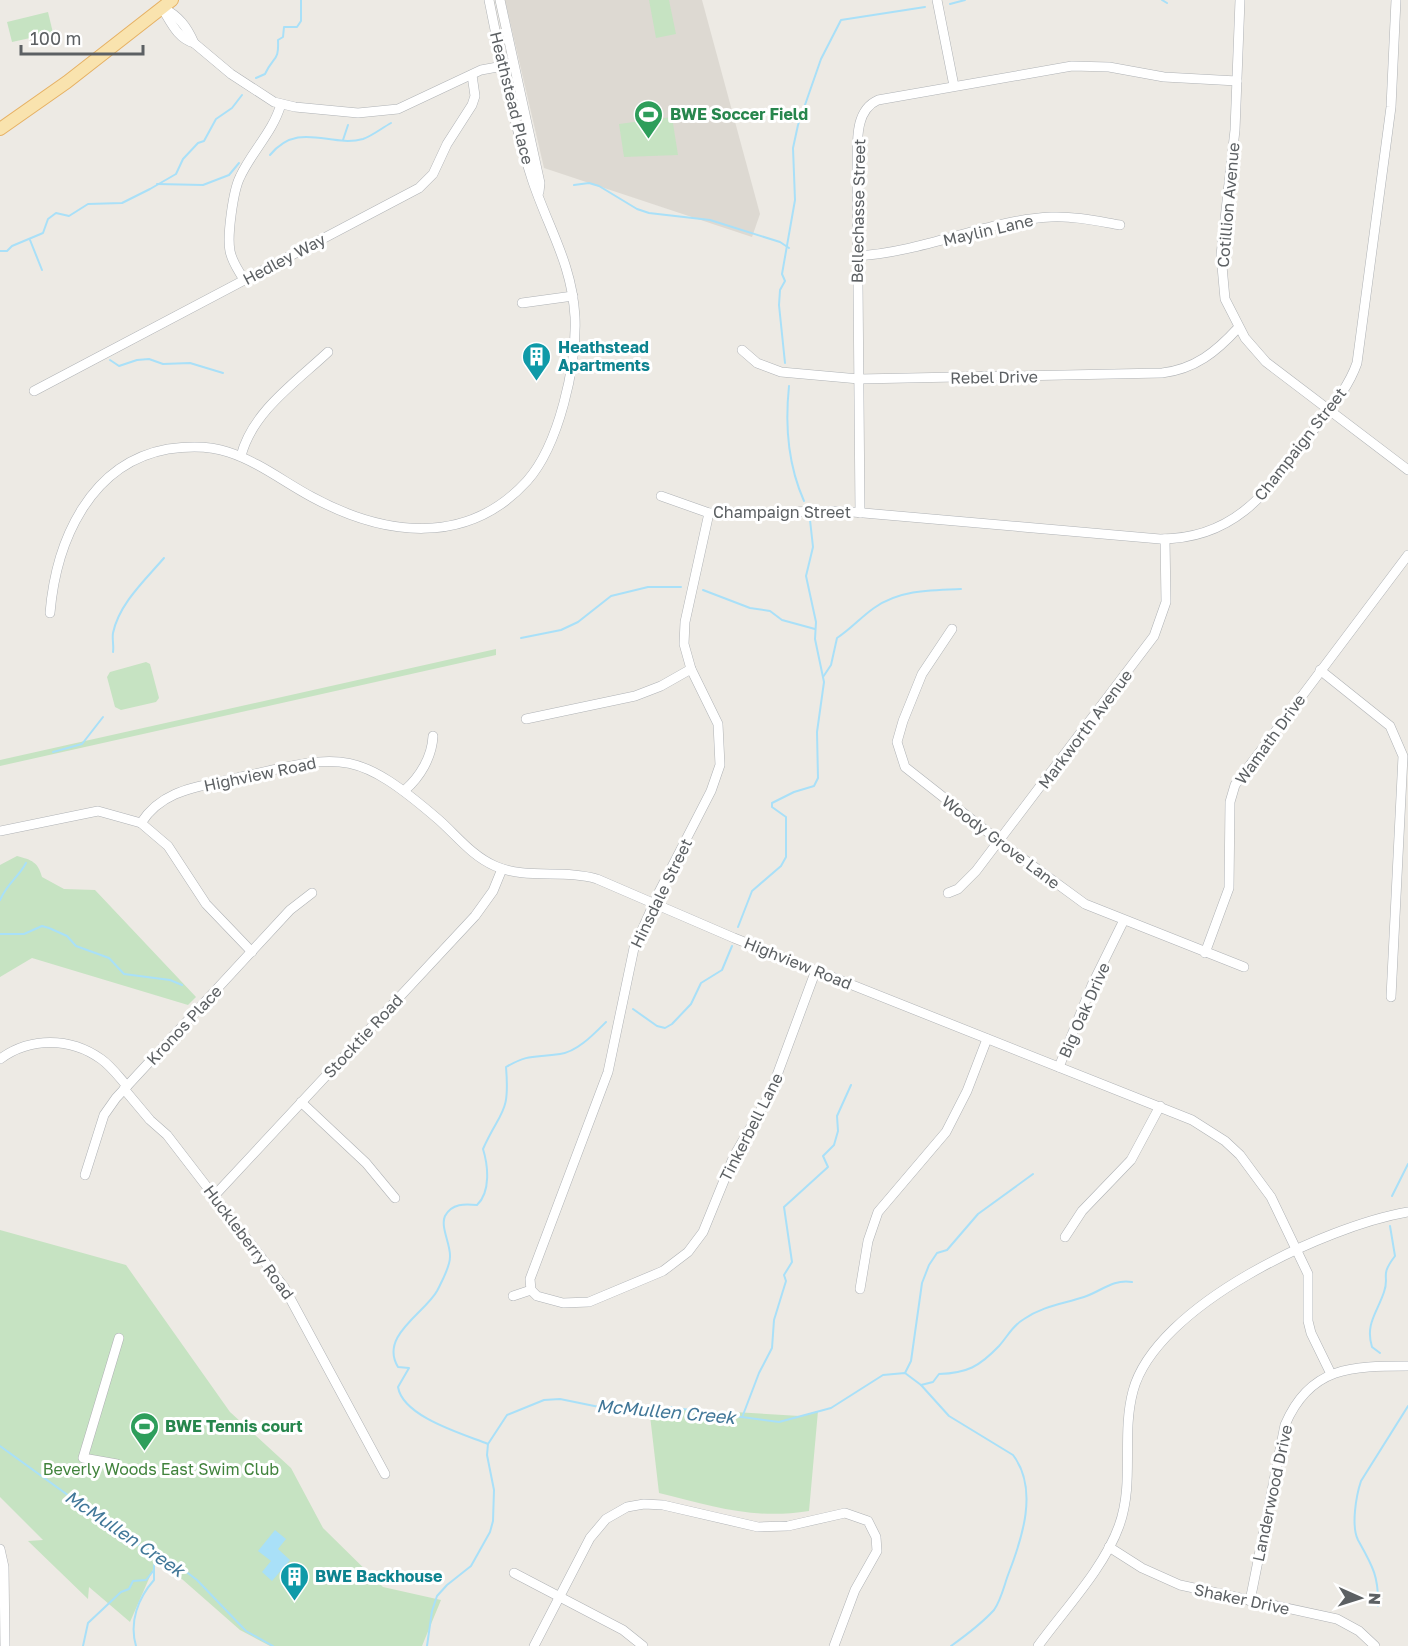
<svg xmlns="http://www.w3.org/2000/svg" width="1408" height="1646" viewBox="0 0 1408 1646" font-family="'Golos Text',sans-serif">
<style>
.education{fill:#ddd9d2}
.green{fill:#c6e3c2}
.water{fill:#a9e0f8}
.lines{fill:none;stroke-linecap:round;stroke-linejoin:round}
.stream{stroke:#a9e0f8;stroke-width:2}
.minor-casing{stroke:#afb2b5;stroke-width:10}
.major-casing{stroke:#e6b164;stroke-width:14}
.minor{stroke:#fff;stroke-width:9}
.major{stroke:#f9e3ae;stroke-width:12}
.labels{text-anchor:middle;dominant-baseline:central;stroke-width:6;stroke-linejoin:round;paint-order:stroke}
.street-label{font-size:16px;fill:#5c6063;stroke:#fff}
.leisure-label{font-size:16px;font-weight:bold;fill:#27864d;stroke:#fff;text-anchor:start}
.culture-label{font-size:16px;font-weight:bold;fill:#0d838f;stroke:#fff;text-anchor:start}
.park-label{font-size:16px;fill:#41833c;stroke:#fff}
.water-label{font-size:18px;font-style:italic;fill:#417798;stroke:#fff}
</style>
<rect width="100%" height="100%" fill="#edeae4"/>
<path class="education" d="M505,0h197l58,214 -8,23 -208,-69z"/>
<g class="green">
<path d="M649,0h20l7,34 -20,4z"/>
<path d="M48,12l5,21 -41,9 -5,-20z"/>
<path d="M672,117l6,38 -54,2 -5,-33z"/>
<path d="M496,649v6l-496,111v-6z"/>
<path d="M146,662l4,2 9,34 -3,4 -35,8 -6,-3 -8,-30 3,-5z"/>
<path d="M17,856c15,4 21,6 25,21l22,12 31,1 101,107 -8,8 -156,-47 -32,19v-112z"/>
<path d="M0,1230l126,35 104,147 61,56 32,60 60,59 58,13 -19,46h-152l-30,-16 -82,-72 -28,64 -41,-35 -1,12 -60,-58 15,-1 -43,-43z"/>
<path d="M649,1407l151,9 18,-5 -9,100c-57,9 -96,-5 -150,-18z"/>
</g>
<path class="water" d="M275,1530l11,9 -8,10 12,11 -18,21 -10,-9 9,-11 -13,-10z"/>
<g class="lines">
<g class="stream">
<path d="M1162,0l5,3"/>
<path d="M950,4l15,-4"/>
<path d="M256,78l9,-4c9,-19 14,-12 13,-34l5,-3 1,-10h13l4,-6v-21"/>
<path d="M343,140l5,-15"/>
<path d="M270,155c29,-35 60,-7 93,-16 9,-3 19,-11 28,-16"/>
<path d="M157,184l46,1 26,-10 10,-12"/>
<path d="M574,185l15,-2 10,3 38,23 12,4 61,7 70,22 9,6"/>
<path d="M30,240l12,30"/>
<path d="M0,251h7l5,-5 31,-13 5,-14 8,-6 13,3 19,-12 34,-1 28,-14 26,-15 7,-15 15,-16 6,-2 12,-22 16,-11 10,-13"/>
<path d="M110,360l9,6 18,-6 12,-1 14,5 27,-1 33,10"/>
<path d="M785,363l-6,-58 1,-15 5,-9 -3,-7 13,-74 -2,-52 5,-23 23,-66 20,-39 84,-13"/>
<path d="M789,386c-4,38 -1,79 15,115"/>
<path d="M703,590l47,18 20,3 12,9 33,9"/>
<path d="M521,638l40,-8 17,-8 33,-26 37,-9h33"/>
<path d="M113,652c1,-6 -1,-13 0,-19 6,-29 32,-53 51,-75"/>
<path d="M823,677l8,-12 6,-27c14,-9 24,-21 37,-30 25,-18 56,-18 87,-19"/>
<path d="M53,752l29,-8 21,-27"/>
<path d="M0,900c8,-18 18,-22 26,-37"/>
<path d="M738,927l14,-36 29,-25 5,-9v-40l-14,-10v-4l22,-11 20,-6 4,-8 -1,-46 7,-50 -9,-43 1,-17 -10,-46 7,-29 -3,-27"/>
<path d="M0,934h24l18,-8 7,2 18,8 9,10 33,12 15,16 46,6 12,5"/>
<path d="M633,1009l24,17 8,2 7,-4 19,-20 10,-21 21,-13 10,-24"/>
<path d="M1392,1196l16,-32"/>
<path d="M1380,1353l-8,-6c-7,-23 5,-34 12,-55 6,-17 -5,-15 11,-36l-5,-30"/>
<path d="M905,1373l6,-12 11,-78 7,-18 8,-12 10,-3 31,-36 55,-40"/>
<path d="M921,1385l12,-3 6,-8c28,-1 40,-7 60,-28 9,-10 13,-20 25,-27 19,-13 39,-15 60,-22 18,-6 28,-18 48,-15"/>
<path d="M743,1415l16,-42 13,-25 2,-28 12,-39 -2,-6 8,-13 -8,-55 44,-40 -5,-11 11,-11 4,-14 -1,-15 14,-31"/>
<path d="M488,1444c-25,-10 -85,-27 -90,-57l11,-19 -11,-1c-19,-31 27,-54 39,-76 5,-10 13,-24 13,-34 1,-12 -10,-30 -5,-41 7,-13 20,-12 32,-11 14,-13 11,-40 6,-56 18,-40 27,-34 23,-82 24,-14 29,-9 54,-13 17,-2 34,-20 46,-32"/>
<path d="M0,1446l130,94 50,27 17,13 49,51 27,15"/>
<path d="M1378,1606c1,-30 -6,-41 -20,-66 -7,-14 -2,-44 3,-59l47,-75"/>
<path d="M83,1646l5,-23 33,-31 8,-3 4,-8 13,-1 8,-10"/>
<path d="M136,1646c-7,-24 2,-48 18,-66v-14l4,-12"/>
<path d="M427,1646l5,-35 5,-15 10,-11 24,-19 19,-34 3,-11 1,-31 -7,-35 1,-11 19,-29 37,-15 16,-1 49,10 59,-2 111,15 52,-14 52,-33 22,-2 16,12 28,31 64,39c26,34 9,84 -5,120 -4,11 -7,25 -14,35 -11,12 -29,26 -43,36"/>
</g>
<defs>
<g id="minor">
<path d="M500,0l40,183 -1,9"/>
<path d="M937,0l17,86"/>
<path d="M1240,0l-5,130 -14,125 4,44 20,39 21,24 142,108"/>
<path d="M162,8c9,14 15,30 32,35l37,31 43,28 21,5 63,6 40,-4 83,-39 22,-4"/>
<path d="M163,8c16,8 24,19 31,35"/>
<path d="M857,256c68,-4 130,-36 194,-39 24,-1 46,4 69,8"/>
<path d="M244,280c-5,-9 -12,-18 -14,-29 -3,-15 3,-60 10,-74 12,-26 33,-45 41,-73"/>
<path d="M522,303l51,-7"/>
<path d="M742,350l15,13 24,9 78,7 303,-6c33,-4 54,-21 76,-45"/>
<path d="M34,391l385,-203 14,-14 14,-30 25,-39 3,-9 -3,-21"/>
<path d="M241,456c11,-44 55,-74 87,-104"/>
<path d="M661,496l48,17 132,-2 319,28c78,0 110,-51 152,-107 17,-22 36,-43 45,-69l34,-256 5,-107"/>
<path d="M860,513l-3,-345c1,-22 -4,-57 21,-68l194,-34 37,1 55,10 73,4"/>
<path d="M50,613c6,-72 40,-150 118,-164 20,-3 40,-4 60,3 31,10 56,30 84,45 72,39 155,50 215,-16 32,-36 50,-116 48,-164 -3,-54 -27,-89 -43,-138 -19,-58 -31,-119 -43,-179"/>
<path d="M952,629l-30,45 -19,47 -6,21 8,25 94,74 86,63 159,63"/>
<path d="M1320,670l70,56 13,30 -12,241"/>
<path d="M526,719l109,-23 26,-10 30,-17"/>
<path d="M405,790c15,-13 27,-33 28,-54"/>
<path d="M141,823c21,-33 56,-36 91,-44 108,-24 120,-34 207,41 18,16 33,36 56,46 32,14 68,3 102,13l137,59 458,182 33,21 15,14 31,42 37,77v47l3,12 20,41"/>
<path d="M0,831l98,-20 43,12 27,23 38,58 46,48"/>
<path d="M948,893l10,-4 18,-18 178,-235 12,-34 -1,-63"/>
<path d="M1205,953l24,-65 1,-86 5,-17 173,-230"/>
<path d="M0,1059c30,-22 70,-22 101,0 10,7 18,18 26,27"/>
<path d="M1059,1067l33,-82 32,-65"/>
<path d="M124,1089l26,31 17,15 117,152 101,187"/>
<path d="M301,1102l65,61 29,35"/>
<path d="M85,1175l19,-60 12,-17 174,-188 22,-17"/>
<path d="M215,1195l260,-279 18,-25 9,-22"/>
<path d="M1065,1237l17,-26 49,-51 29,-54"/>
<path d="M860,1289l8,-48 10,-29 68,-80 21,-41 20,-52"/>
<path d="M531,1290l-1,-11 78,-207 26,-124 25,-56 52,-101 9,-26 -2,-41 -27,-55 -7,-25 1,-22 24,-109"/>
<path d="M531,1290l6,6 26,7 26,-1 74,-31 25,-19 15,-20 31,-76 36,-62 46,-124"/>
<path d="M513,1296l18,-6"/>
<path d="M117,1464l-34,-6 36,-120"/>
<path d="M1109,1547l33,21 38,17 157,34 22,12 16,15"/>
<path d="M0,1549l4,18 1,79"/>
<path d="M514,1573l109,57 20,16"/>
<path d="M1250,1601l35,-176c25,-59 67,-59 123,-59"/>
<path d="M534,1646l56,-108 16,-19 21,-12 17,-3 19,1 95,22 30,-1 57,-13 23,8 8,16 1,14 -22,39 -21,56"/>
<path d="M1038,1646c26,-36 66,-78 81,-120 16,-44 2,-90 14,-135 23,-86 193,-165 275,-179"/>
</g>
<path id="major" d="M0,129l67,-47 105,-82"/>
</defs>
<use href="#minor" class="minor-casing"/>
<use href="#major" class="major-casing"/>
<use href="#minor" class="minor"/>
<use href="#major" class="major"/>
</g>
<defs>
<symbol id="stadium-pin" viewBox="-11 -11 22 30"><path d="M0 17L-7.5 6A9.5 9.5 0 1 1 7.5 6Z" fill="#2e9e5b" stroke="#fff"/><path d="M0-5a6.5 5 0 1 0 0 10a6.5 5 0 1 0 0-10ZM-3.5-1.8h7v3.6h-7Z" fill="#fff"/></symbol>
<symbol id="building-pin" viewBox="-11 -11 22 30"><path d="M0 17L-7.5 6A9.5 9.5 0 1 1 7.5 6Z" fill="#0f9aa8" stroke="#fff"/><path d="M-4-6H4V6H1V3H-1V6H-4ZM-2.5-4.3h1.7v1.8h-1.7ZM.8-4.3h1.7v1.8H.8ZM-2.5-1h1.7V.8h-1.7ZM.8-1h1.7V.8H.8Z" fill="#fff"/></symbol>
</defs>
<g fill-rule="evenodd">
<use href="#stadium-pin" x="632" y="98" width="33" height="45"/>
<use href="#building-pin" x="520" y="340" width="33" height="45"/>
<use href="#stadium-pin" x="128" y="1410" width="33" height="45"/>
<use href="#building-pin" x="278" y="1560" width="33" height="45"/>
</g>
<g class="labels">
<g class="street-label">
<text transform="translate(512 98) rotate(76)">Heathstead Place</text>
<text transform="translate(1228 205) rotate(-85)">Cotillion Avenue</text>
<text transform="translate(858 211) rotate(-89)">Bellechasse Street</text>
<text transform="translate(988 230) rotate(-13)">Maylin Lane</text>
<text transform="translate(284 259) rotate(-28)">Hedley Way</text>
<text transform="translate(994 377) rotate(-1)">Rebel Drive</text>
<text transform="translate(1300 444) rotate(-52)">Champaign Street</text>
<text x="782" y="512">Champaign Street</text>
<text transform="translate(1085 729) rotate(-53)">Markworth Avenue</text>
<text transform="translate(1270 739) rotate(-54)">Wamath Drive</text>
<text transform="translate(260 774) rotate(-12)">Highview Road</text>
<text transform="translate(1001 842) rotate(37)">Woody Grove Lane</text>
<text transform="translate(661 893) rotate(-64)">Hinsdale Street</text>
<text transform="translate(798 963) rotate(22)">Highview Road</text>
<text transform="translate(1084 1010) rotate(-66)">Big Oak Drive</text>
<text transform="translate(184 1025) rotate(-47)">Kronos Place</text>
<text transform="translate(363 1036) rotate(-47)">Stocktie Road</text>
<text transform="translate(751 1127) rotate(-63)">Tinkerbell Lane</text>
<text transform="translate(249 1242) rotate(53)">Huckleberry Road</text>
<text transform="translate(1272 1493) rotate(-78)">Landerwood Drive</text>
<text transform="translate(1242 1599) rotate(12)">Shaker Drive</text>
</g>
<g class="leisure-label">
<text x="670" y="114">BWE Soccer Field</text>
<text x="165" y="1426">BWE Tennis court</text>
</g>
<g class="culture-label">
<text x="558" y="347">Heathstead<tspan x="558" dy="18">Apartments</tspan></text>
<text x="315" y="1576">BWE Backhouse</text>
</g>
<g class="park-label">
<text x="161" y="1469">Beverly Woods East Swim Club</text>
</g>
<g class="water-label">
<text transform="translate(666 1411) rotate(5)">McMullen Creek</text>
<text transform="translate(125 1533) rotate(34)">McMullen Creek</text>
</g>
</g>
<g transform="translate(1360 1598) rotate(93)" stroke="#ffffff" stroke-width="4.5" paint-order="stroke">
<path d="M0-4.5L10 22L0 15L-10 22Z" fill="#5c6063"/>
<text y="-9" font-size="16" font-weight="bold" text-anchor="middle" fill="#5c6063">N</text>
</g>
<path d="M21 45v9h122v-9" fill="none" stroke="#5c6063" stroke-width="3"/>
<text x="30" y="45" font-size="18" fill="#5c6063" stroke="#ffffff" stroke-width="4.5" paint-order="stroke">100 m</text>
</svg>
